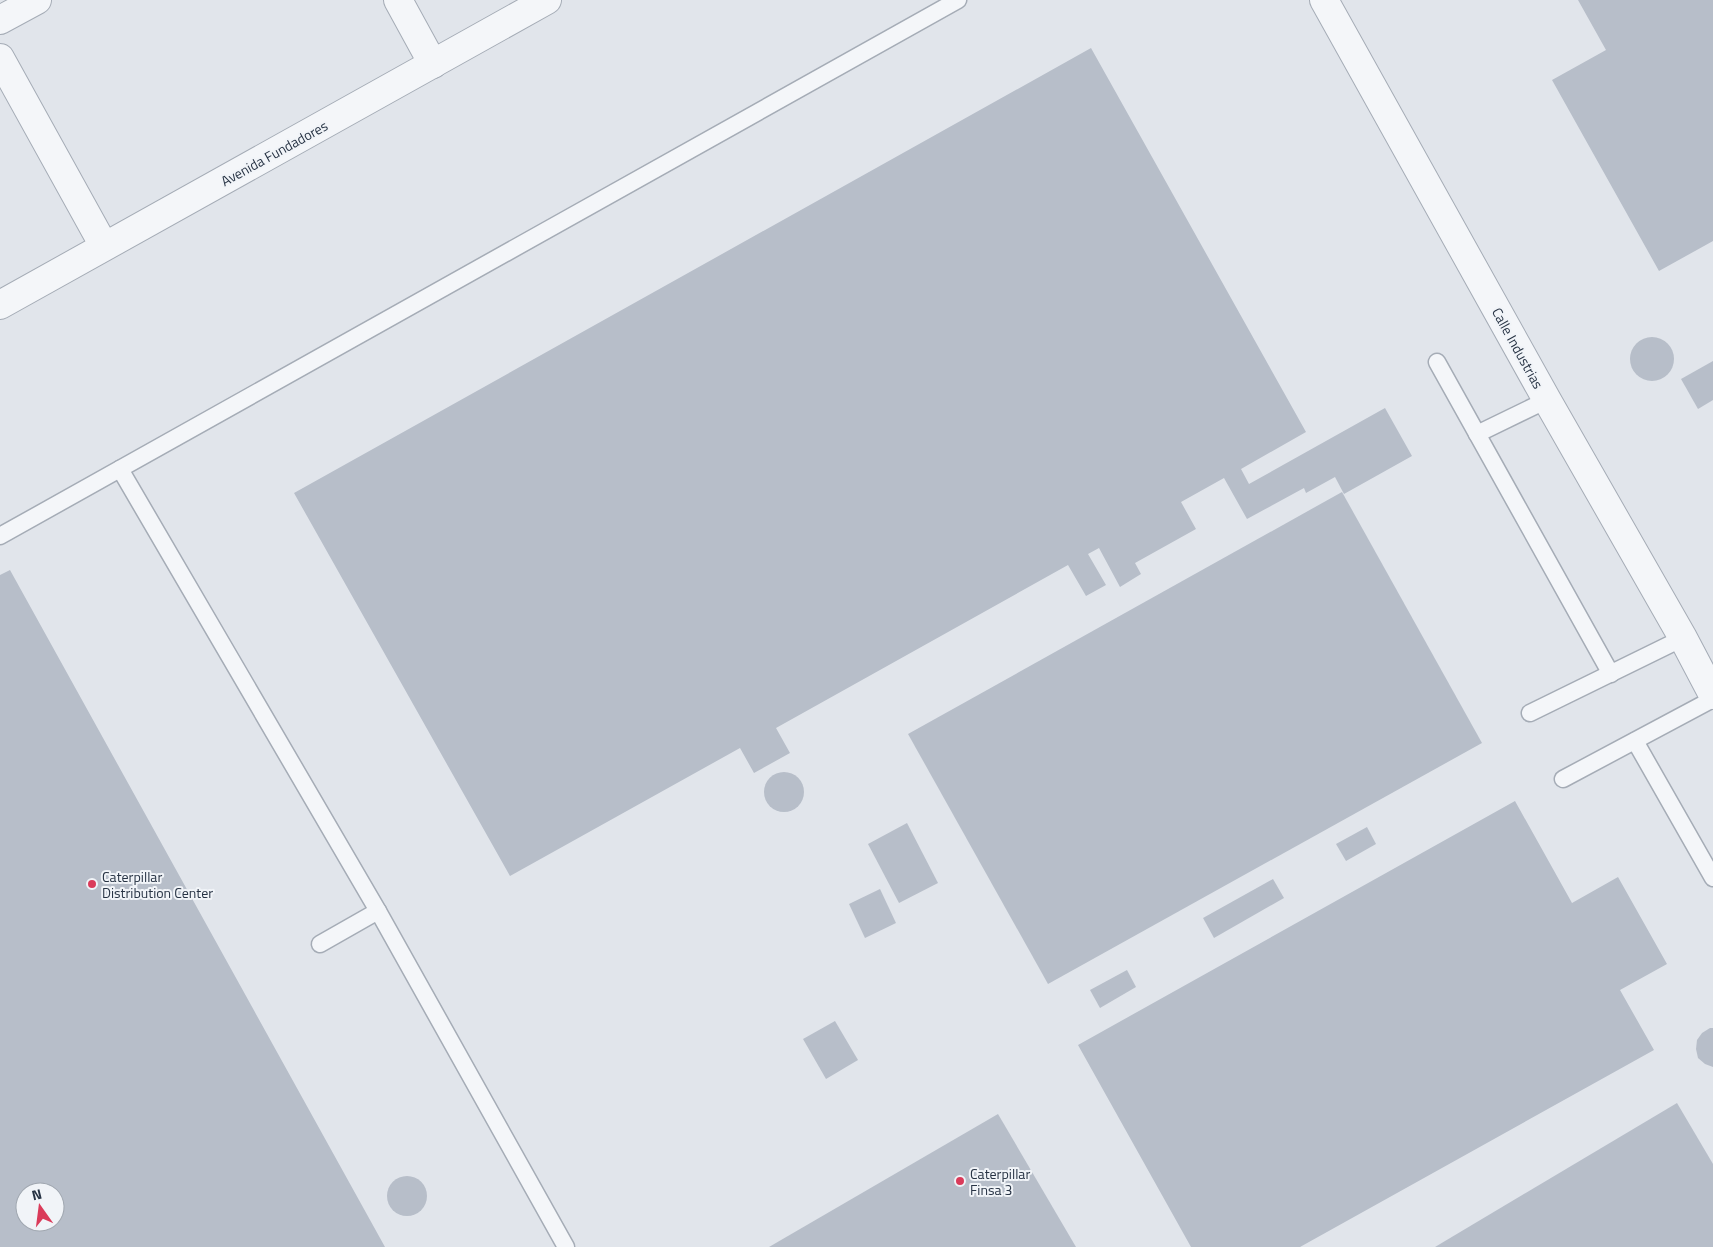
<svg xmlns="http://www.w3.org/2000/svg" width="1713" height="1247" viewBox="0 0 1713 1247" font-family="'Titillium Web',sans-serif">
<style>
.building{fill:#b7bec9;fill-rule:evenodd}
.lines{fill:none;stroke-linecap:round;stroke-linejoin:round}
.service-casing{stroke:#a5acb6;stroke-width:19}
.minor-casing{stroke:#a5acb6;stroke-width:30}
.tertiary-casing{stroke:#a5acb6;stroke-width:30}
.service{stroke:#f4f6f9;stroke-width:16}
.minor{stroke:#f4f6f9;stroke-width:28}
.tertiary{stroke:#f4f6f9;stroke-width:28}
.poi-dot{fill:#da3b5a;stroke:#f1f4f8;stroke-width:2}
.labels{text-anchor:middle;dominant-baseline:central;stroke-width:4;stroke-linejoin:round;paint-order:stroke}
.street-label{font-size:14px;fill:#273344;stroke:#f1f4f8}
.poi-label{font-size:14px;fill:#273344;stroke:#f1f4f8;text-anchor:start}
</style>
<rect width="100%" height="100%" fill="#e1e5eb"/>
<g class="building">
<path d="M1578,0h135v241l-54,30 -107,-191 54,-30z"/>
<path d="M1091,48l215,384 -65,37 8,15 136,-76 27,48 -68,38 -9,-17 -29,16 -2,-5 -57,31 -23,-41 -43,24 15,27 -61,34 6,11 -21,13 -21,-39 -11,6 18,31 -20,11 -18,-31 -292,163 14,25 -36,20 -14,-25 -230,128 -216,-383z"/>
<circle cx="1652" cy="359" r="22"/>
<path d="M1713,361v39l-15,9 -17,-30z"/>
<path d="M1342,492l140,251 -434,241 -140,-250z"/>
<path d="M10,570l375,677h-385v-672zM25,1192h30v30h-30z"/>
<circle cx="784" cy="792" r="20"/>
<path d="M1515,801l57,102 46,-26 49,87 -47,26 34,60 -354,197h-109l-113,-202z"/>
<path d="M907,823l31,60 -39,20 -31,-59z"/>
<path d="M1367,827l9,17 -30,17 -10,-17z"/>
<path d="M1273,879l11,19 -70,40 -11,-20z"/>
<path d="M880,889l16,34 -31,15 -16,-34z"/>
<path d="M1127,970l9,17 -36,21 -10,-18z"/>
<path d="M835,1021l23,39 -32,19 -23,-40z"/>
<path d="M1710,1028h3v39l-8,-3 -7,-6 -2,-9 1,-9 5,-7z"/>
<path d="M1677,1103l36,61v83h-278z"/>
<path d="M998,1114l78,133h-307z"/>
<circle cx="407" cy="1196" r="20"/>
</g>
<g class="lines">
<defs>
<g id="service">
<path d="M1437,362l174,312"/>
<path d="M1477,434l70,-34"/>
<path d="M120,469l258,442 188,336"/>
<path d="M0,536l958,-536"/>
<path d="M1530,713l153,-75"/>
<path d="M1635,741l78,137"/>
<path d="M1563,779l150,-80"/>
<path d="M320,944l58,-33"/>
</g>
<g id="minor">
<path d="M398,0l35,64"/>
<path d="M0,20l37,-20"/>
<path d="M0,58l104,188"/>
</g>
<g id="tertiary">
<path d="M1324,0l223,400 136,238 30,57"/>
<path d="M0,305l547,-305"/>
</g>
</defs>
<use href="#service" class="service-casing"/>
<use href="#minor" class="minor-casing"/>
<use href="#tertiary" class="tertiary-casing"/>
<use href="#service" class="service"/>
<use href="#minor" class="minor"/>
<use href="#tertiary" class="tertiary"/>
</g>
<g class="poi-dot">
<circle cx="92" cy="884" r="5"/>
<circle cx="960" cy="1181" r="5"/>
</g>
<g class="labels">
<g class="street-label">
<text transform="translate(274 153) rotate(-29)">Avenida Fundadores</text>
<text transform="translate(1518 348) rotate(61)">Calle Industrias</text>
</g>
<g class="poi-label">
<text x="102" y="876">Caterpillar<tspan x="102" dy="16">Distribution Center</tspan></text>
<text x="970" y="1173">Caterpillar<tspan x="970" dy="16">Finsa 3</tspan></text>
</g>
</g>
<g transform="translate(40 1207) rotate(346)"><circle r="24" fill="#f1f4f8" stroke="#a0a7b0"/>
<path d="M0-4L9 19L0 12L-9 19Z" fill="#da3b5a"/>
<text y="-8" font-size="14" font-weight="bold" text-anchor="middle" fill="#273344">N</text>
</g>
</svg>
